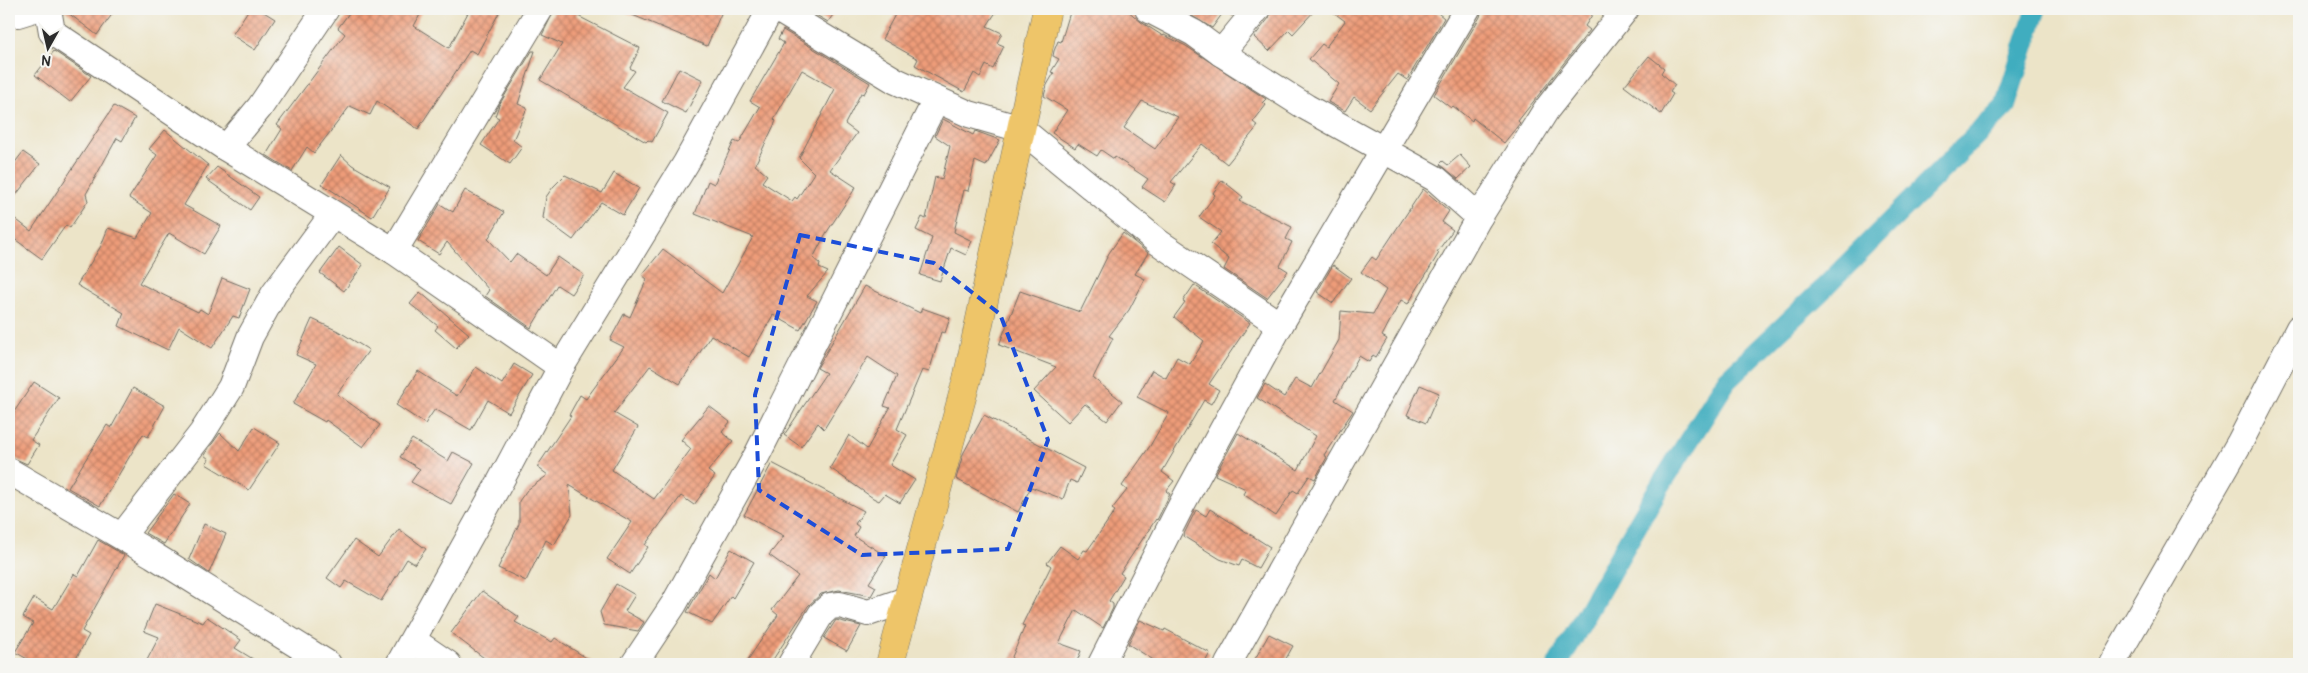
<svg xmlns="http://www.w3.org/2000/svg" width="2308" height="673" viewBox="0 0 2308 673" font-family="Pangolin,sans-serif">
<style>
.lines{fill:none;stroke-linecap:round;stroke-linejoin:round}
.canal{stroke:#40adbf;stroke-width:21}
.building{fill:url(#building-cross-hatch);fill-rule:evenodd}
.minor-casing{stroke:#6f6c62;stroke-width:28}
.major-casing{stroke:#6f6c62;stroke-width:29}
.minor{stroke:#fff;stroke-width:26}
.major{stroke:#eec569;stroke-width:28}
.marked{fill:none;stroke:#1d4ed8;stroke-width:4;stroke-dasharray:10 6;stroke-linejoin:round}
</style>
<defs>
<pattern id="building-cross-hatch" width="8" height="8" patternUnits="userSpaceOnUse" patternTransform="scale(1.25)"><rect width="8" height="8" fill="#ee9c79"/><path d="M0 0l8 8M0 8l8-8" fill="none" stroke="#c17f63"/></pattern>
</defs>
<rect width="100%" height="100%" fill="#f6f6f2"/>
<filter id="ink" filterUnits="userSpaceOnUse"><feTurbulence type="fractalNoise" baseFrequency=".02" numOctaves="2"/><feDisplacementMap in="SourceGraphic" scale="10" xChannelSelector="R" yChannelSelector="G"/><feConvolveMatrix kernelMatrix="1 2 1 2 8 2 1 2 1" color-interpolation-filters="sRGB"/></filter>
<filter id="wash" filterUnits="userSpaceOnUse"><feTurbulence type="fractalNoise" baseFrequency=".0096" numOctaves="4" result="noise"/><feDisplacementMap in="SourceGraphic" scale="20" xChannelSelector="R" yChannelSelector="G"/><feGaussianBlur stdDeviation="1.12" result="paint"/><feColorMatrix in="noise" values="0 0 0 0 0 0 0 0 0 0 0 0 0 0 0 0 0 1.4 0 .05"/><feComposite in="paint" operator="in"/></filter>
<g filter="url(#wash)">
<rect width="100%" height="100%" fill="#ece4c8"/>
<g class="lines">
<path class="canal" d="M1558,664l97,-170 72,-114 91,-86 187,-188 31,-97"/>
</g>
<g id="blocks">
<g class="building">
<path d="M63,9h53l-19,26z"/>
<path d="M249,9h10l16,10 -20,31 -23,-15z"/>
<path d="M352,9h71l-9,17 35,22 21,-39h31l-24,45 -7,-4 -52,79 -41,-28 -7,14 -20,-9 -36,47 -7,-6 -15,24 -26,-16 16,-26 -5,-4 68,-91 -7,-6z"/>
<path d="M555,9h24l-3,6 64,33 -10,20 5,3 -12,16 45,26 -16,29 -4,-2 -2,2 -106,-62 22,-36 -20,-9z"/>
<path d="M618,9h105l-16,37z"/>
<path d="M806,9h31l-9,13z"/>
<path d="M898,9h100l-11,17 15,7 -5,10 7,3 -11,23 -7,-4 -6,12 -6,-4 -10,19 -49,-27 3,-6 -36,-20z"/>
<path d="M1071,9h55l15,13 22,14 1,-1 22,11 80,53 -3,3 3,3 -13,17 5,4 -31,38 -25,-20 -31,38 5,3 -11,17 -23,-15 6,-8 -33,-22 -1,2 -13,-9 -4,6 -19,-12 -3,4 -23,-15 15,-23 -23,-14 3,-11 7,-12 -3,-1 8,-13 -6,-3 1,-5 4,-10 3,1zM1142,101l36,16 -23,32 -31,-21z"/>
<path d="M1238,9l-6,7 -7,-6 -13,18 -30,-18z"/>
<path d="M1272,9h44l-23,25 -4,-4 -20,21 -15,-14 15,-19z"/>
<path d="M1329,9h104l11,9 -37,62 -9,-6 -28,35 -16,-12 -9,14 -17,-9 11,-18 -30,-25 13,-15 4,3 19,-26z"/>
<path d="M1482,9h114l-11,17 5,4 -72,91 2,2 -16,20 -31,-25 -1,3 -19,-15 -2,2 -17,-13 46,-78z"/>
<path d="M783,30l87,53 -6,11 -3,-1 -16,31 12,9 -27,37 26,17 -31,48 -12,23 7,6 -1,4 9,4 -21,24 10,5 -17,29 -27,-15 -24,42 -38,-22 -31,49 -30,-18 -36,47 24,14 -26,43 42,29 37,-50 -10,-9 28,-34 21,16 -8,10 11,9 -25,30 7,5 -21,29 -13,-9 -36,49 3,2 -18,27 -23,-15 25,-37 -63,-37 3,30 -18,30 -8,-5 -20,41 -28,-13 21,-44v-23l8,-11 21,-15 -11,-8 34,-51 -2,-1 11,-20 6,4 38,-52 -14,-7 14,-26 6,3 17,-38 -5,-4 21,-26 59,44 31,-56 -58,-23 13,-33 6,3 20,-43 5,2 21,-36 -10,-6 34,-58 -6,-4zM802,70l33,19 -36,69 15,15 -17,26 -2,-2 -3,4 -30,-19 5,-7 -12,-10 21,-44 -2,-2z"/>
<path d="M54,51l37,25 -21,26 -35,-27z"/>
<path d="M532,51h3l-17,53 9,4 -14,32 9,7 -12,17 -29,-19 18,-27 -4,-2 4,-11z"/>
<path d="M1649,56l15,12 -3,5 14,12 -5,7 3,2 -12,20 -37,-28z"/>
<path d="M679,68l24,12 -17,33 -24,-12z"/>
<path d="M114,106l21,12 -13,23 -5,-3 -31,56 2,7 -18,27 -4,-3 -24,34 -33,-24v-21l22,17z"/>
<path d="M943,119l30,16 2,-4 25,9 -14,26 -11,-5 -7,30 -4,-1 -10,42 18,9 -6,14 -15,-7 -11,33 -20,-6 12,-37 -16,-8 6,-13 4,2 9,-42 7,2 8,-33 -15,-10z"/>
<path d="M165,130l43,35 -24,40 37,21 -17,28 -35,-21 -30,50 59,29 2,-3 8,5 14,-36 28,11 -11,29 -6,-2 -21,32 -33,-21 -11,23 -49,-24 5,-13 -47,-28 24,-39 7,-18 29,10 15,-25 -23,-15 28,-43 -8,-6z"/>
<path d="M23,152l17,12 -31,40v-34z"/>
<path d="M341,155l11,10 38,22 -18,30 -50,-33z"/>
<path d="M1460,155l11,12 -13,12 -18,-15 3,-3 5,4z"/>
<path d="M217,167l42,30 -9,13 -44,-31z"/>
<path d="M614,173l25,15 -16,27 -22,-13 -28,38 -30,-22 3,-21 7,-10 12,-12 37,18z"/>
<path d="M1222,180l21,17 -3,4 52,26 -6,12 6,3 -12,24 8,5 -21,27 -43,-29 5,-10 -18,-15 10,-12 -22,-15 16,-22 -2,-2z"/>
<path d="M1423,189l26,22 -7,11 11,8 -16,22 2,1 -31,51 -7,-4 -19,36 5,3 -11,18 -3,-2 -4,7 -10,-6 -24,44 18,11 -29,44 3,2 -12,22 -6,-3 -11,17 -5,-3 -17,26 -33,-22 3,-5 -31,-14 23,-42 60,37 18,-34 -59,-38 8,-14 19,13 11,-18 17,9 27,-48 2,-29 32,3 13,-24 -25,-18 11,-15 4,3z"/>
<path d="M465,190l39,22 -16,27 22,23 6,-8 30,21 12,-18 26,18 -13,19 -14,-9 -26,43 -46,-32 4,-6 -42,-48 -8,12 -21,-13 22,-37 13,8z"/>
<path d="M1123,233l25,20 -13,21 10,5 -16,31 -20,26 4,2 -20,40 29,23 -15,20 -22,-17 -17,18 -34,-31 22,-24 -57,-22 21,-54 60,21 29,-59z"/>
<path d="M339,247l24,18 -19,26 -24,-18z"/>
<path d="M1333,265l18,13 -18,25 -16,-11z"/>
<path d="M1194,285l56,38 -41,61 10,6 -8,14 -7,-4 -42,72 12,9 -8,10 4,3 -13,26 -1,-1 -36,54 4,3 -15,25 4,3v4l-10,20 -27,-18 -17,33 22,8 -5,13h-67l16,-38 -3,-1 29,-59 -4,-3 13,-17 18,13 6,-9 3,1 28,-40 -3,-2 15,-19 -5,-4 28,-40 19,-33 -32,-16 15,-27 14,8 11,-21 13,7 14,-23 -30,-24 11,-15 -2,-1z"/>
<path d="M865,286l55,27 2,-5 28,10 -5,15 -4,-1 -12,40 -7,-2 -25,59 10,6 -17,30 25,15 -15,23 -15,-9 -6,7 -6,-3 -43,-30 19,-33 18,14 23,-41 -6,-2 13,-30 -29,-19 -44,72 -6,-6 -17,24 -17,-12 42,-62 -9,-5z"/>
<path d="M420,292l49,42 -13,14 -21,-18 3,-4 -28,-22z"/>
<path d="M312,319l26,12 31,19 -32,44 43,31 -17,22 -37,-27 -1,2 -32,-18 23,-40 -20,-9z"/>
<path d="M514,364l18,11 -23,38 -21,-13 -17,30 -36,-21 -10,15 -29,-19 22,-34 39,25 19,-29 26,17z"/>
<path d="M34,382l25,16 -28,42 8,5 -12,19 -18,-8v-47l5,3z"/>
<path d="M1420,385l19,8 -13,30 -19,-8z"/>
<path d="M133,388l32,18 -17,31 -5,-3 -43,72 -32,-18 39,-63 4,3z"/>
<path d="M984,415l100,53 -7,15 -7,-3 -7,19 -32,-12 -13,25 -62,-33 7,-25z"/>
<path d="M254,427l26,16 -31,47 -43,-26 3,-5 -5,-4 16,-22 19,18z"/>
<path d="M412,439l36,22 5,-9 21,11 -23,41 -40,-22 9,-13 -20,-12z"/>
<path d="M772,463l92,48 -9,13 4,3 -5,9 32,20 -17,27 7,4 -5,9 -32,-6 -18,4 -13,12 -38,58h-25l33,-49 -6,-5 26,-34 -29,-21 15,-19 -40,-21z"/>
<path d="M174,494l16,10 -26,40 -19,-11z"/>
<path d="M1210,509l60,38 -12,21 -16,-8 -3,6 -19,-7 -37,-23 13,-26 10,6z"/>
<path d="M204,524l22,10 -17,39 -20,-14z"/>
<path d="M399,529l27,20 -11,15 -8,-5 -26,42 -35,-20 -5,7 -14,-10 27,-38 24,17z"/>
<path d="M98,540l26,15 -42,76 7,4 -16,29h-37l-21,-12 18,-29 -10,-6 11,-19 19,11 21,-35 4,2z"/>
<path d="M731,549l23,13 -21,36 -2,-2 -19,28 -25,-12 22,-39 6,5z"/>
<path d="M616,584l19,11 -10,16 19,11 -6,9 -34,-6 -4,-13z"/>
<path d="M482,591l37,26 -4,5 37,20 3,-4 41,26h-104l-41,-31z"/>
<path d="M155,604l48,19 4,-6 34,23 -6,8 26,16h-116l14,-27 -15,-6z"/>
<path d="M836,620l25,6 -14,25 -23,-13z"/>
<path d="M1140,620l24,11 1,-2 45,24 -6,11h-44l-32,-20z"/>
<path d="M1269,634l24,12 -10,18h-19l-9,-5z"/>
</g>
</g>
</g>
<g filter="url(#ink)">
<use href="#blocks" fill-opacity="0" stroke="#6f6c62" stroke-width="1"/>
<g class="lines">
<defs>
<g id="minor">
<path d="M48,9l4,23 174,116 168,103 167,116"/>
<path d="M777,9l119,72 73,33 52,15 137,113 122,83"/>
<path d="M1148,9l46,24 27,20 36,-44"/>
<path d="M9,13l9,1 16,-5"/>
<path d="M1221,53l85,54 130,72 43,38"/>
<path d="M226,148l34,-41 66,-98"/>
<path d="M394,251l146,-242"/>
<path d="M9,471l144,84 175,109"/>
<path d="M122,536l80,-103 29,-46 19,-50 24,-43 59,-80"/>
<path d="M414,641l34,23"/>
<path d="M399,664l101,-182 61,-115 125,-204 85,-154"/>
<path d="M634,664l40,-60 83,-149 179,-355"/>
<path d="M791,664l30,-50 9,-8 10,-1 28,8 38,-13"/>
<path d="M1101,664l81,-160 98,-179 187,-316"/>
<path d="M1228,664l251,-447 67,-107 80,-101"/>
<path d="M2112,664l128,-222 59,-114"/>
</g>
<path id="major" d="M890,664l77,-285 80,-370"/>
</defs>
<use href="#minor" class="minor-casing"/>
<use href="#major" class="major-casing"/>
<use href="#minor" class="minor"/>
<use href="#major" class="major"/>
</g>
</g>
<path class="marked" d="M800,235l134,28 66,51 48,126 -40,109 -146,6 -103,-65 -4,-95z"/>
<rect width="2308" height="673" fill="none" stroke="#f6f6f2" stroke-width="30"/>
<g transform="translate(48 48) rotate(188)" stroke="#f6f6f2" stroke-width="4" paint-order="stroke">
<path d="M0-4L9 19L0 12L-9 19Z" fill="#2b2b2b"/>
<text y="-8" font-size="14" font-weight="bold" text-anchor="middle" fill="#2b2b2b">N</text>
</g>
</svg>
